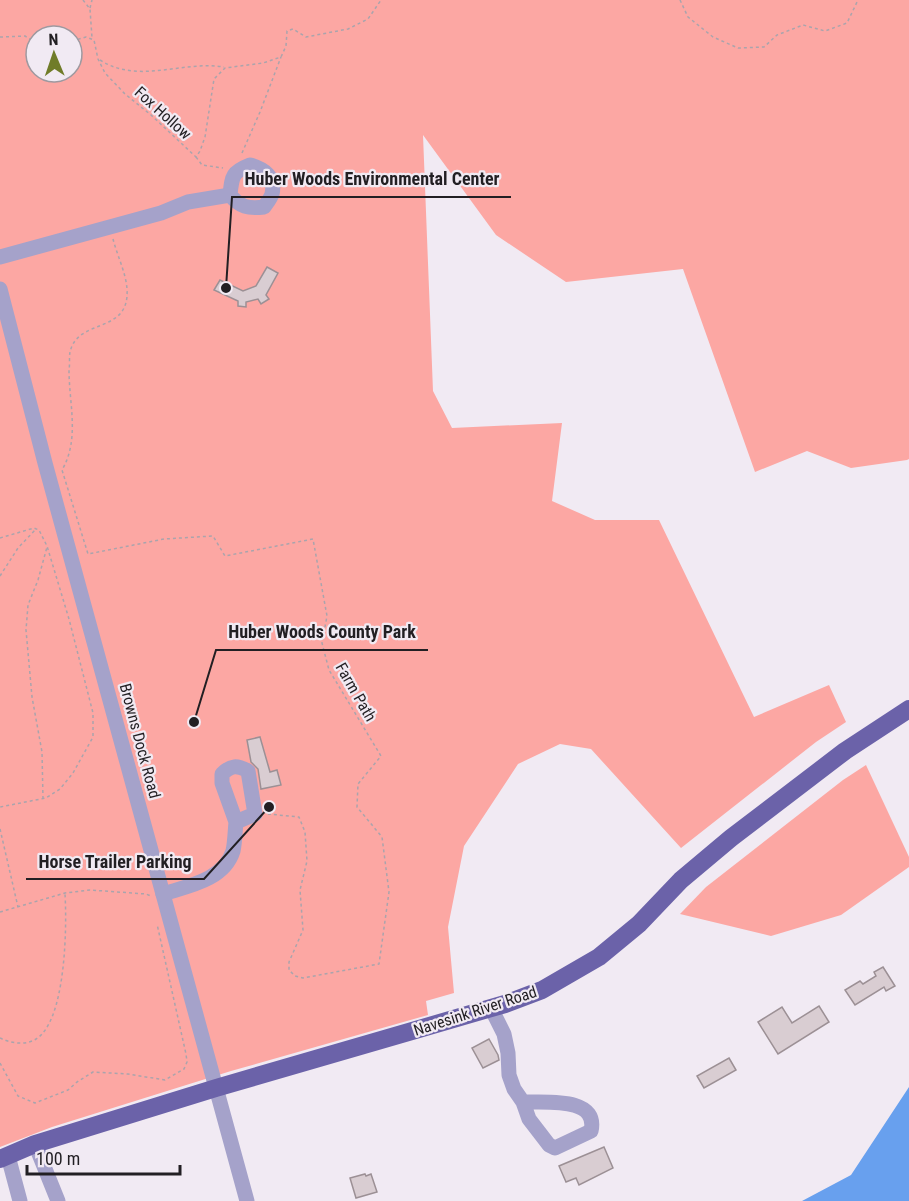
<svg xmlns="http://www.w3.org/2000/svg" width="909" height="1201" viewBox="0 0 909 1201" font-family="'Roboto Condensed',sans-serif">
<style>
.green{fill:#fca7a3;fill-rule:evenodd}
.water{fill:#68a0ee}
.building{fill:#d9cdd2;stroke:#9c9095;stroke-width:1.5}
.lines{fill:none;stroke-linecap:round;stroke-linejoin:round}
.path{stroke:#aaa4ac;stroke-width:1.5;stroke-dasharray:3 3;stroke-linecap:butt}
.minor{stroke:#a5a2ca;stroke-width:15}
.major{stroke:#6b62a9;stroke-width:18}
.labels{text-anchor:middle;dominant-baseline:central;stroke-width:4.5;stroke-linejoin:round;paint-order:stroke}
.street-label{font-size:16px;fill:#221f23;stroke:#f1eaf3}
.leader{fill:none;stroke:#221f23;stroke-width:2}
.callout-dot{fill:#221f23;stroke:#f1eaf3;stroke-width:2}
.callout-label{font-size:18px;text-anchor:middle;font-weight:bold;fill:#221f23;stroke:#f1eaf3;stroke-width:4.5;stroke-linejoin:round;paint-order:stroke}
</style>
<rect width="100%" height="100%" fill="#f1eaf3"/>
<g class="green">
<path d="M0,0h909v459l-2,1 -56,8 -44,-17 -52,21 -72,-203 -117,13 -70,-47 -73,-100 10,256 19,37 110,-5 -10,78 43,19h64l95,197 75,-32 17,37 -30,20 -135,106 -90,-99 -31,-5 -42,20 -54,82 -16,81 6,66 -28,8 2,14 -197,56 -179,56 -52,20zM36,36h36v36h-36z"/>
<path d="M866,765l43,92v10l-68,48 -70,21 -91,-22 26,-27 137,-107z"/>
</g>
<path class="water" d="M909,1087v114h-107l49,-26z"/>
<g class="building">
<path d="M267,267l11,6 -12,22 3,4 -8,5 -3,-5 -12,3v5l-8,-1v-5l-24,-11 6,-10 23,11 13,-5z"/>
<path d="M260,737l10,35 7,-2 4,15 -20,4 -3,-20 -7,-7 -4,-22z"/>
<path d="M883,967l12,19 -9,5 -2,-4 -29,18 -10,-15 15,-9 3,3 13,-8 -2,-4z"/>
<path d="M819,1006l10,16 -51,32 -20,-32 24,-15 10,16z"/>
<path d="M489,1039l9,16 1,5 -16,8 -11,-20z"/>
<path d="M729,1058l7,12 -32,18 -7,-12z"/>
<path d="M604,1147l9,21 -34,17 -3,-7 -10,4 -7,-16z"/>
<path d="M365,1174l1,2 5,-2 6,18 -21,6 -6,-20z"/>
</g>
<g class="lines">
<g class="path">
<path d="M83,0l7,9 2,29"/>
<path d="M680,0l8,17 25,20 25,11 26,-1 13,-12 26,-10 22,6 22,-8 11,-23"/>
<path d="M90,8l2,-8"/>
<path d="M0,37l25,-1 11,7"/>
<path d="M72,41l14,-4 8,3 4,19 7,14 20,21 26,21 45,42 4,-6 5,-14 9,-58 11,-11 38,-5 18,-6 5,-11 1,-15 6,-2 13,8 42,-8 20,-10 13,-19"/>
<path d="M100,60c39,25 83,0 124,7"/>
<path d="M242,153l18,-41 21,-55"/>
<path d="M196,157l6,8 21,3"/>
<path d="M113,239c4,16 13,34 14,50 3,46 -49,28 -57,63 -1,5 0,13 -1,18 0,34 11,69 -7,100l26,84 76,-15 49,-3 12,20 88,-17 14,77 -5,27 7,27 52,86 -23,28 -1,23 25,30 7,55 -10,72 -76,14 -8,-2 -6,-6v-8l14,-32 -3,-40 7,-29 -2,-29 -6,-15 -31,-3"/>
<path d="M0,538l34,-10 5,2 8,16 22,73 24,94v24l-20,36 -13,16 -14,9 -46,9"/>
<path d="M0,576l18,-28 18,-19"/>
<path d="M43,799l-1,-47 -10,-55 -6,-67 2,-25 10,-25 9,-33"/>
<path d="M0,829l18,78"/>
<path d="M0,912l65,-19 25,-3 56,4 5,2"/>
<path d="M0,1038c10,5 25,8 36,1 30,-18 31,-113 29,-145"/>
<path d="M0,1063l18,33 17,7 33,-13 9,-8 16,-10 35,2 37,6 19,-11 3,-7 -1,-8 -29,-130"/>
</g>
<g class="minor">
<path d="M250,165c14,4 26,12 22,29 -1,4 -6,10 -8,13 -16,2 -24,0 -34,-12 2,-19 2,-23 20,-30z"/>
<path d="M0,257l161,-44 27,-11 42,-7"/>
<path d="M0,289l45,174 202,738"/>
<path d="M163,894c25,-8 61,-14 70,-43 2,-9 2,-20 3,-29l19,-8 -7,-43c-11,-6 -17,-6 -26,3v9l14,39"/>
<path d="M491,1008l13,26 4,19 1,22 5,14 9,13 6,17 20,26 6,3 36,-17c8,-35 -47,-28 -68,-29"/>
<path d="M35,1144l23,57"/>
<path d="M8,1156l12,45"/>
</g>
<path class="major" d="M0,1159l35,-15 181,-56 289,-84 37,-14 57,-33 40,-33 42,-44 50,-42 114,-87 64,-42"/>
</g>
<g class="labels">
<g class="street-label">
<text transform="translate(163 113) rotate(42)">Fox Hollow</text>
<text transform="translate(356 692) rotate(60)">Farm Path</text>
<text transform="translate(140 741) rotate(75)">Browns Dock Road</text>
<text transform="translate(475 1011) rotate(-18)">Navesink River Road</text>
</g>
</g>
<path class="leader" d="M226 288L232 197H511M194 722L216 650H428M269 807L204 879H26"/>
<g class="callout-dot">
<circle cx="226" cy="288" r="6"/>
<circle cx="194" cy="722" r="6"/>
<circle cx="269" cy="807" r="6"/>
</g>
<g class="callout-label">
<text x="372" y="185">Huber Woods Environmental Center</text>
<text x="322" y="638">Huber Woods County Park</text>
<text x="115" y="868">Horse Trailer Parking</text>
</g>
<g transform="translate(54 54) rotate(358)"><circle r="28" fill="#f1eaf3" stroke="#9e99a0" stroke-width="1.5"/>
<path d="M0-4.5L10 22L0 15L-10 22Z" fill="#707c29"/>
<text y="-9" font-size="16" font-weight="bold" text-anchor="middle" fill="#221f23">N</text>
</g>
<path d="M27 1165v9h153v-9" fill="none" stroke="#221f23" stroke-width="3"/>
<text x="36" y="1165" font-size="18" fill="#221f23" stroke="#f1eaf3" stroke-width="4.5" paint-order="stroke">100 m</text>
</svg>
